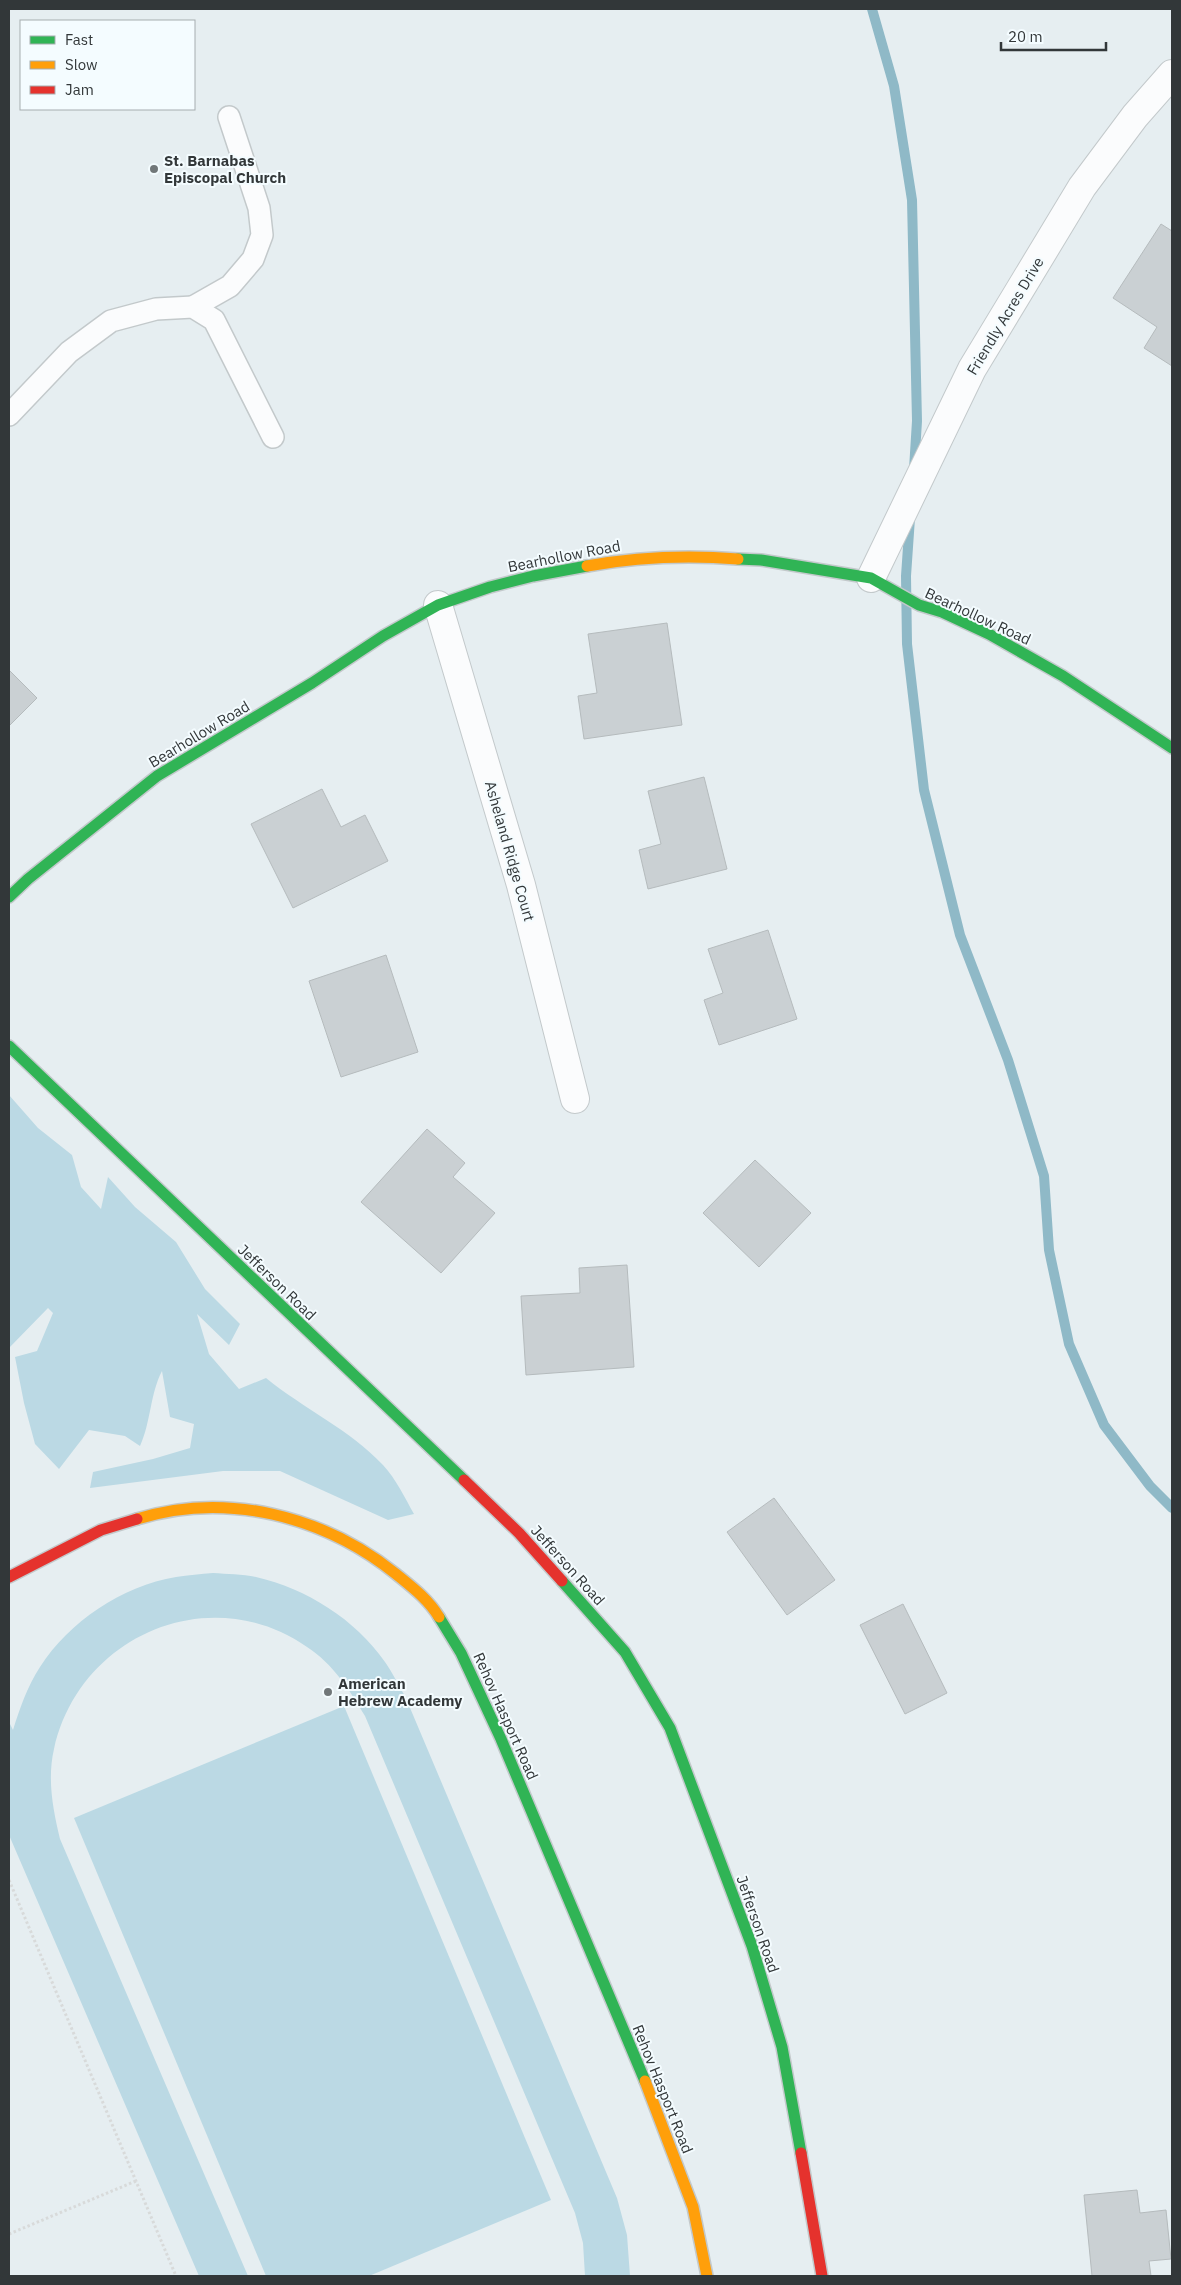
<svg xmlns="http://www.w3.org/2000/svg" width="1181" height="2285" viewBox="0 0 1181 2285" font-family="'IBM Plex Sans',sans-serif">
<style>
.green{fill:#bbd9e4}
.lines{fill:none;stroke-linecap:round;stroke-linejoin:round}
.stream{stroke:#8fb9c7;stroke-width:10}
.building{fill:#cad0d3;stroke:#b5bbbd}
.lane-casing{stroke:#c3c9cb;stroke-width:24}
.street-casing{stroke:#c3c9cb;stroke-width:30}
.fast-casing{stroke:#c3c9cb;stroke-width:14}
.slow-casing{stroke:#c3c9cb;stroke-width:14}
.jam-casing{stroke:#c3c9cb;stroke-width:14}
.path{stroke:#d8dada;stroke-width:3;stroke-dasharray:2.5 2.5;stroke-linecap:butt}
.lane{stroke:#fbfcfd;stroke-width:21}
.street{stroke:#fbfcfd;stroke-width:28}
.fast{stroke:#30b455;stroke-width:11}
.slow{stroke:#ff9f0a;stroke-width:11}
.jam{stroke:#e5322d;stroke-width:11}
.poi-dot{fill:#717779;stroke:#f4fcff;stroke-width:2}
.labels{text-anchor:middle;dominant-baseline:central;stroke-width:4;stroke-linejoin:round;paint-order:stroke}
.poi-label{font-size:15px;font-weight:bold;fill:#323739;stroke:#f4fcff;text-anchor:start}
.street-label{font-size:15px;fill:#323739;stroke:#f4fcff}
</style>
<rect width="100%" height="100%" fill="#e6eef1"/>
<g class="green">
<path d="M9,1095l29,33 34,27 9,32 20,22 7,-32 27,30 41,35 29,47 35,35 -11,21 -32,-31 12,40 30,35 27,-11c38,31 83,51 117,87 13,14 22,33 31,49l-26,6 -108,-49h-57l-133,17 3,-16 60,-13 37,-11 4,-24 -24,-7 -8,-46c-12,23 -11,51 -22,75l-15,-10 -36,-6 -30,39 -24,-25 -11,-41 -9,-46 22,-6 16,-38 -5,-5 -39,40z"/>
<path d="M213,1573c14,1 29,1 43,4 51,12 99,42 129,85 8,11 13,23 20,34l212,502 10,37 3,41h-45l-2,-33 -8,-30 -210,-497c-16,-27 -32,-52 -58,-69 -98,-68 -228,-11 -253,102 -7,30 -1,61 6,90l188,437h-49l-190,-441v-113l4,8c7,-22 14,-43 27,-63 29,-45 82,-81 136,-90 12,-2 25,-3 37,-4z"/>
<path d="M344,1706l207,494 -182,76h-103l-192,-458z"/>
</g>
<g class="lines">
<g class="stream">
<path d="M872,9l22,77 18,114 5,221 -3,48"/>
<path d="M910,518l-4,58 1,68 17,146 36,145 48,125 36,116 5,74 20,94 35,81 46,61 22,22"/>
</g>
</g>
<g class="building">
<path d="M1161,224l11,7v135l-28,-18 13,-21 -44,-29z"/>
<path d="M667,623l15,102 -98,14 -6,-43 19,-3 -9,-59z"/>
<path d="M9,670l28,28 -28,28z"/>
<path d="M704,777l23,92 -79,20 -9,-39 22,-6 -13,-53z"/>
<path d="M322,789l19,38 24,-12 23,46 -95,47 -42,-84z"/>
<path d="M768,930l29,89 -78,26 -15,-45 19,-7 -15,-44z"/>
<path d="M386,955l32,97 -77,25 -32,-96z"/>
<path d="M427,1129l38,34 -12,14 42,36 -54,60 -80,-71z"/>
<path d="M755,1160l56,53 -52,54 -56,-54z"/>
<path d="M627,1265l7,102 -108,8 -5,-79 59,-3 -1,-25z"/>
<path d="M774,1498l61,82 -48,35 -60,-83z"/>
<path d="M903,1604l44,89 -42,21 -45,-89z"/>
<path d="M1137,2190l3,23 26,-3 5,49 -22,2 2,15h-59l-8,-81z"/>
</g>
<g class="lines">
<defs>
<g id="lane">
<path d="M193,307l37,-21 23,-27 9,-24 -3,-27 -30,-91"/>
<path d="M9,415l60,-63 42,-31 45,-12 37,-2 21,13 59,117"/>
</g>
<g id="street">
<path d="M871,578l101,-209 110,-182 53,-71 37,-42"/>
<path d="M438,605l83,280 54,214"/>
</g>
<g id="fast">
<path d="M738,559l23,1 110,18 48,27 23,7 47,22 74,42 109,72"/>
<path d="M9,897l19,-18 129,-103 155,-93 71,-47 55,-31 52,-18 43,-11 54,-10"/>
<path d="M9,1046l455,434"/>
<path d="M562,1581l63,71 45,76 82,218 30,101 19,106"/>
<path d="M439,1617l22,36 40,86 144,342"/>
</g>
<g id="slow">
<path d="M587,566c50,-9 100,-11 151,-7"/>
<path d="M137,1519c89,-28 187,-3 259,55 16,13 32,25 43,43"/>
<path d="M645,2081l48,126 14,69"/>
</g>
<g id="jam">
<path d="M464,1480l55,53 43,48"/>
<path d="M9,1577l92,-47 36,-11"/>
<path d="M801,2153l21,123"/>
</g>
</defs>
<use href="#lane" class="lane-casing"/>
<use href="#street" class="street-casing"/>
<use href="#fast" class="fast-casing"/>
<use href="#slow" class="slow-casing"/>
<use href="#jam" class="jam-casing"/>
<g class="path">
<path d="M9,1880l167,396"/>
<path d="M9,2234l127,-53"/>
</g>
<use href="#lane" class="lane"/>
<use href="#street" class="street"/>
<use href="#fast" class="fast"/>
<use href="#slow" class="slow"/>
<use href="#jam" class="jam"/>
</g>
<g class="poi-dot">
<circle cx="154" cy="169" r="5"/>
<circle cx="328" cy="1692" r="5"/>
</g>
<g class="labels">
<g class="poi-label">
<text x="164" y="160">St. Barnabas<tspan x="164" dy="17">Episcopal Church</tspan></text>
<text x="338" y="1683">American<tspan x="338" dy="17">Hebrew Academy</tspan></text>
</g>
<g class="street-label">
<text transform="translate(1005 316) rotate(-59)">Friendly Acres Drive</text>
<text transform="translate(564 556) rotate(-11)">Bearhollow Road</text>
<text transform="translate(978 616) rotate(25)">Bearhollow Road</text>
<text transform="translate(199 734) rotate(-31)">Bearhollow Road</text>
<text transform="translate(510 851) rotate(74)">Asheland Ridge Court</text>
<text transform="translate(277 1282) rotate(44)">Jefferson Road</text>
<text transform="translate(568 1565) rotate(48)">Jefferson Road</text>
<text transform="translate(506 1716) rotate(66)">Rehov Hasport Road</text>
<text transform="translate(758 1924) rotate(71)">Jefferson Road</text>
<text transform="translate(663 2089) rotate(68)">Rehov Hasport Road</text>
</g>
</g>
<rect width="1181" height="2285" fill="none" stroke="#323739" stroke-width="20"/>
<rect x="20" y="20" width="175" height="90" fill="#f4fcff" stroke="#a6adb0"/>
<rect x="30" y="36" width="25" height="8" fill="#30b455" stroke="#a6adb0"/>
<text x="65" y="45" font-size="15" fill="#323739">Fast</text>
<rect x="30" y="61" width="25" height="8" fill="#ff9f0a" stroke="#a6adb0"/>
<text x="65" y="70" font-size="15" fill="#323739">Slow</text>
<rect x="30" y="86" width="25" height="8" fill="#e5322d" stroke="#a6adb0"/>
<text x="65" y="95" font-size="15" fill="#323739">Jam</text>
<path d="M1001 42v8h105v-8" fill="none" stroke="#323739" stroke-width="2.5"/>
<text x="1008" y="42" font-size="15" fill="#323739" stroke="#f4fcff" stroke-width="4" paint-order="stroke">20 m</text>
</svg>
